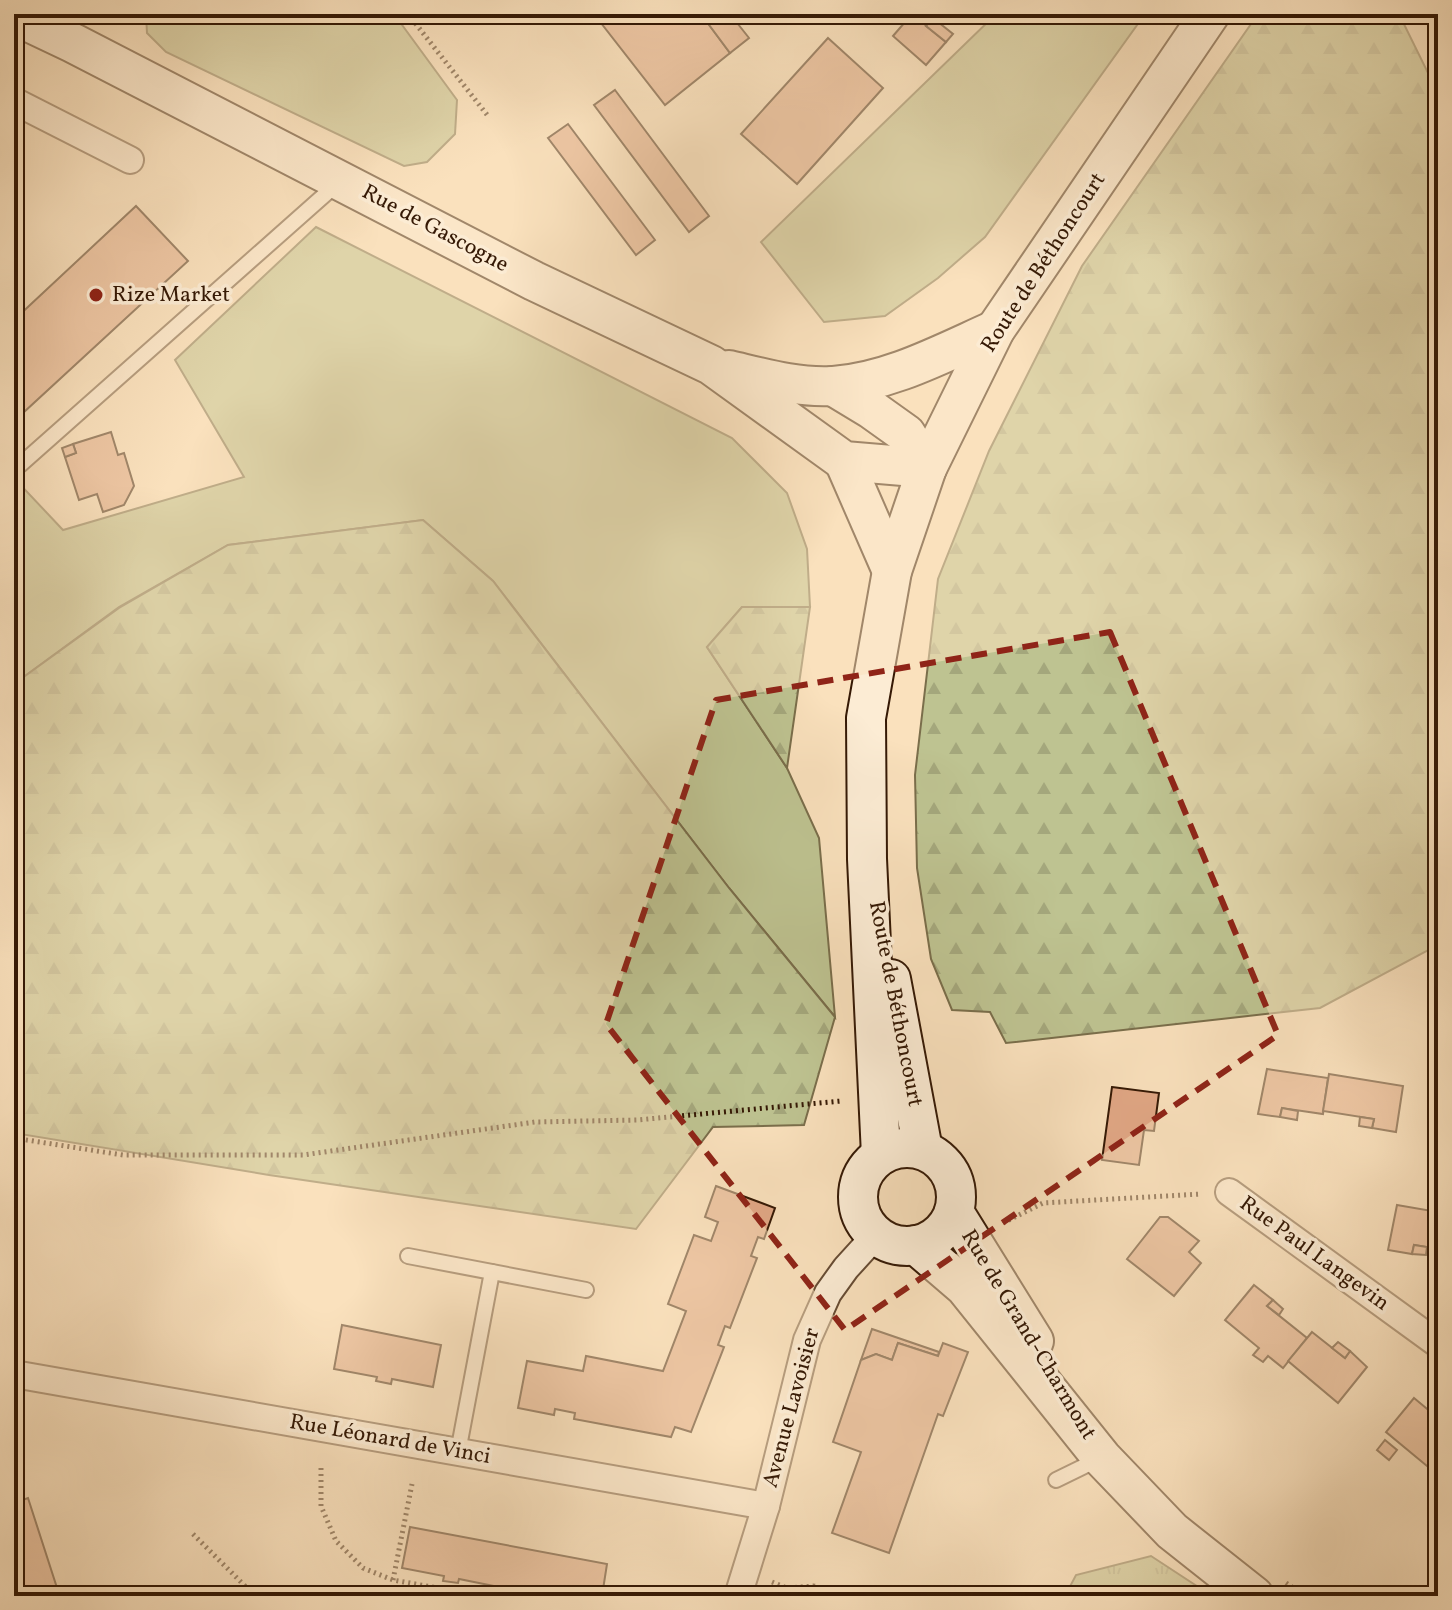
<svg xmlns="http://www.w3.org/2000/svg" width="1452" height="1610" viewBox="0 0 1452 1610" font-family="Vollkorn,serif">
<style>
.green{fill:#bec391;stroke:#7a6e4b;stroke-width:2}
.forest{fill:url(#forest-firs);stroke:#7a6e4b;stroke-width:2}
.park{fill:url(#park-tufts);stroke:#7a6e4b;stroke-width:2}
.building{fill:#e1a785;stroke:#351905;stroke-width:2}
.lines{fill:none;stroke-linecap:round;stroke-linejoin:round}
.lane-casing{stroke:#664b33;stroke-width:18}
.street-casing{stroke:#664b33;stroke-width:30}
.secondary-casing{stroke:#351905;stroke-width:42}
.path{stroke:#351905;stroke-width:5;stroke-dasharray:2 4;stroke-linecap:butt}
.lane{stroke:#fcecd4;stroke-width:14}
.street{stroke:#fcecd4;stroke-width:26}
.secondary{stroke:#fcecd4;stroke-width:38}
.marked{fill:none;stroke:#8f2418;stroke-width:6;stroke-dasharray:16 10;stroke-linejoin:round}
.poi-dot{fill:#8f2418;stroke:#fcecd4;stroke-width:3}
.labels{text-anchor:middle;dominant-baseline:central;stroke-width:7;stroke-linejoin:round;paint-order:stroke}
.street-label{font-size:22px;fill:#351905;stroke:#fcecd4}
.poi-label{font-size:22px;fill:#351905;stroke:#fcecd4;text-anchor:start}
</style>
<defs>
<pattern id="forest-firs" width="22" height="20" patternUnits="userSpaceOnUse" patternTransform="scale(2)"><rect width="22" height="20" fill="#bec391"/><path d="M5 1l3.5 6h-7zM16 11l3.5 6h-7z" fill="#a4a77c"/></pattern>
<pattern id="park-tufts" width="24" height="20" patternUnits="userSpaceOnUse" patternTransform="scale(2)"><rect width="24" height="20" fill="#bec391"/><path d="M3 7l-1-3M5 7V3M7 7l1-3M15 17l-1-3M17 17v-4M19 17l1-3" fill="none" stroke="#a4a77c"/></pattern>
</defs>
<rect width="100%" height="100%" fill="#fae1bd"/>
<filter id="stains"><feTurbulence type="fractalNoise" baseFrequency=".0025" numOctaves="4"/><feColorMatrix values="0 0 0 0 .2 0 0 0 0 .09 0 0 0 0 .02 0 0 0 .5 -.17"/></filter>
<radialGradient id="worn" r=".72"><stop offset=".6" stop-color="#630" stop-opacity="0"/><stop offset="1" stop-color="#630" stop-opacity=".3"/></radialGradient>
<g class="green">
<path d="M146,14h248l63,86 -2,34 -28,28 -23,4 -238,-114 -19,-19z"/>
<path d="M996,14h149l-160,223 -47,41 -53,38 -61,6 -63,-80z"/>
<path d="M316,227l416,211 55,55 20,56 3,58h-68l-35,40 80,121 32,70 16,179 -106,-129 -236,-307 -70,-61 -195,25 -109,62 -105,77v-206l49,52 181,-53 -69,-117z"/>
</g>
<g class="forest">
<path d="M1258,14h141l30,61 9,11v859l-118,63 -314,35 -16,-31 -38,-2 -21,-51 -14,-91 -2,-93 23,-196 51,-128 93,-185z"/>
<path d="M423,520l70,61 236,307 106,129 -31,108 -91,2 -77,102 -367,-54 -255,-42v-449l105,-76 109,-63z"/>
<path d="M742,607h68l-23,161 -80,-121z"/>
</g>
<path class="park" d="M1151,1556l61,40h-147l11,-21z"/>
<g class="building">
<path d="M594,14h107l29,39 -65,52z"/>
<path d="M701,14h29l19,24 -19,15z"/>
<path d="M912,14l34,28 -20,23 -33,-29z"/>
<path d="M933,18l20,16 -7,8 -20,-16z"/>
<path d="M828,38l55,50 -86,96 -56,-50z"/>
<path d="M615,90l94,126 -20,16 -95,-127z"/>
<path d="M568,124l87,116 -19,15 -88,-117z"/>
<path d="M136,206l52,55 -164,151 -10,-10v-82z"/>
<path d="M111,432l7,23 6,-2 10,33 -10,19 -21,7 -6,-18 -18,6 -14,-43 11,-4 -3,-9z"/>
<path d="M73,444l3,9 -11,4 -3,-9z"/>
<path d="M1267,1069l61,9 -5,36 -41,-6 -2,9 -22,-3z"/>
<path d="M1329,1074l74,12 -7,46 -24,-4 2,-9 -51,-8z"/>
<path d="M1112,1087l47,6 -5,38 -10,-1 -5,35 -37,-5z"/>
<path d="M1282,1108l16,3 -1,9 -17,-3z"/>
<path d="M1360,1117l14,2 -2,9 -13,-2z"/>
<path d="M716,1186l59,22 -11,31 -6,-2 -7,19 6,2 -27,70 -5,-2 -7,19 6,2 -33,85 -16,-5 -4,10 -97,-18 1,-6 -20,-4 -1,6 -36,-7 9,-47 56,10 3,-15 77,15 23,-60 -18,-7 26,-69 17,6 7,-19 -13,-5z"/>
<path d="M1397,1205l41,7v37l-24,-4 -2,9 -24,-4z"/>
<path d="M1160,1217h8l31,24 -10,11 12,11 -27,33 -47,-37z"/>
<path d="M1414,1245l13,2 -1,8 -14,-1z"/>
<path d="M1254,1285l19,15 -6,6 40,32 -24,30 -15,-12 -5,6 -10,-7 6,-7 -34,-28z"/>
<path d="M1273,1300l10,9 -4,6 -12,-9z"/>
<path d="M342,1325l99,20 -8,42 -41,-8 -1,5 -15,-3 1,-4 -43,-8z"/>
<path d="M872,1329l67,23 -1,4 -40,-13 -6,17 -16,-6 -15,6z"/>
<path d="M1312,1332l33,26 5,-7 17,16 -29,36 -50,-42z"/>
<path d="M1338,1342l12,9 -5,7 -13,-10z"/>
<path d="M898,1343l40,13 5,-13 25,9 -25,64 -5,-2 -49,139 -57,-20 29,-81 -28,-10 28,-82 15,-6 16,6z"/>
<path d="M1414,1398l24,20v48l-5,5 -47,-39z"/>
<path d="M1385,1440l12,10 -8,10 -12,-10z"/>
<path d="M28,1498l30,93 -14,5h-30v-93z"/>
<path d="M410,1527l197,37 -5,32h-59l-84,-17 -1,4 -15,-2 1,-5 -42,-8z"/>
</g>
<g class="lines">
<defs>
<g id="lane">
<path d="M1435,14l3,5"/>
<path d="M20,465l318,-282"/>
<path d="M408,1256l178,34"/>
<path d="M458,1452l34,-180"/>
<path d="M1056,1480l45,-22"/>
</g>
<g id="street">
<path d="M14,101l116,59"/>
<path d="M1229,1192l209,152"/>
<path d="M14,1374l752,132"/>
<path d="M738,1596l28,-90 41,-166 21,-47 18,-25 30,-33"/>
</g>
<g id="secondary">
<path d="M14,15l59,28 461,238 177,84 133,96 83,7"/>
<path d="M729,370c34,8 68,18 104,16 57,-4 110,-33 162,-56"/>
<path d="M833,386l38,23 35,25 21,34"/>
<path d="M844,461l48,110"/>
<path d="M891,979l32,171"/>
<circle cx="907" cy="1197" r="49"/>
<path d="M881,1155l-14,-296 -1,-141 26,-147 35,-103 68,-138 215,-316"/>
<path d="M954,1212l80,129"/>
<path d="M916,1245l49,42 137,171 70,73 82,65"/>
</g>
</defs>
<use href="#lane" class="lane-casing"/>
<use href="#street" class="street-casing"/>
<use href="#secondary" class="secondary-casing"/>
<g class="path">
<path d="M408,14l80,102"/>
<path d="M14,1138l109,17h180l232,-33 102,-2 204,-19"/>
<path d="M1003,1223l40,-20 158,-9"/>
<path d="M321,1468v38l15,35 27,27 30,12 89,16"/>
<path d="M193,1534l62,62"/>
<path d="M393,1580l19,-96"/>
<path d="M772,1582l15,6 27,-2 30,10"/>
<path d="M1286,1583l19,13"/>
</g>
<use href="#lane" class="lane"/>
<use href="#street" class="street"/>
<use href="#secondary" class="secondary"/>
</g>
<path d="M0 0H1452V1610H0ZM1110,632l168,403 -433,295 -239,-306 110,-324z" fill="#fae1bd" fill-opacity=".55" fill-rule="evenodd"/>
<path class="marked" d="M1110,632l168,403 -433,295 -239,-306 110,-324z"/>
<circle class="poi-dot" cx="96" cy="295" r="8"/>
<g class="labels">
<g class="street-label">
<text transform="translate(435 229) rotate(28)">Rue de Gascogne</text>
<text transform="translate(1044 263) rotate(-57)">Route de Béthoncourt</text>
<text transform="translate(895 1004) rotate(79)">Route de Béthoncourt</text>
<text transform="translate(1314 1254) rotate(36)">Rue Paul Langevin</text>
<text transform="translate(1028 1335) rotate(59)">Rue de Grand-Charmont</text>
<text transform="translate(792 1408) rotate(-75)">Avenue Lavoisier</text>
<text transform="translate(390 1440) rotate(10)">Rue Léonard de Vinci</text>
</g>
<g class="poi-label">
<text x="112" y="295">Rize Market</text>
</g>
</g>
<rect width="1452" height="1610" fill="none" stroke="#fae1bd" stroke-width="48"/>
<rect x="16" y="16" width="1420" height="1578" fill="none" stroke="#351905" stroke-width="4"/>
<rect x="24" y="24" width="1404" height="1562" fill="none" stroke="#351905" stroke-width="2"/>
<rect width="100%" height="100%" filter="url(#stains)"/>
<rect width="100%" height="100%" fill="url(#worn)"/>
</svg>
